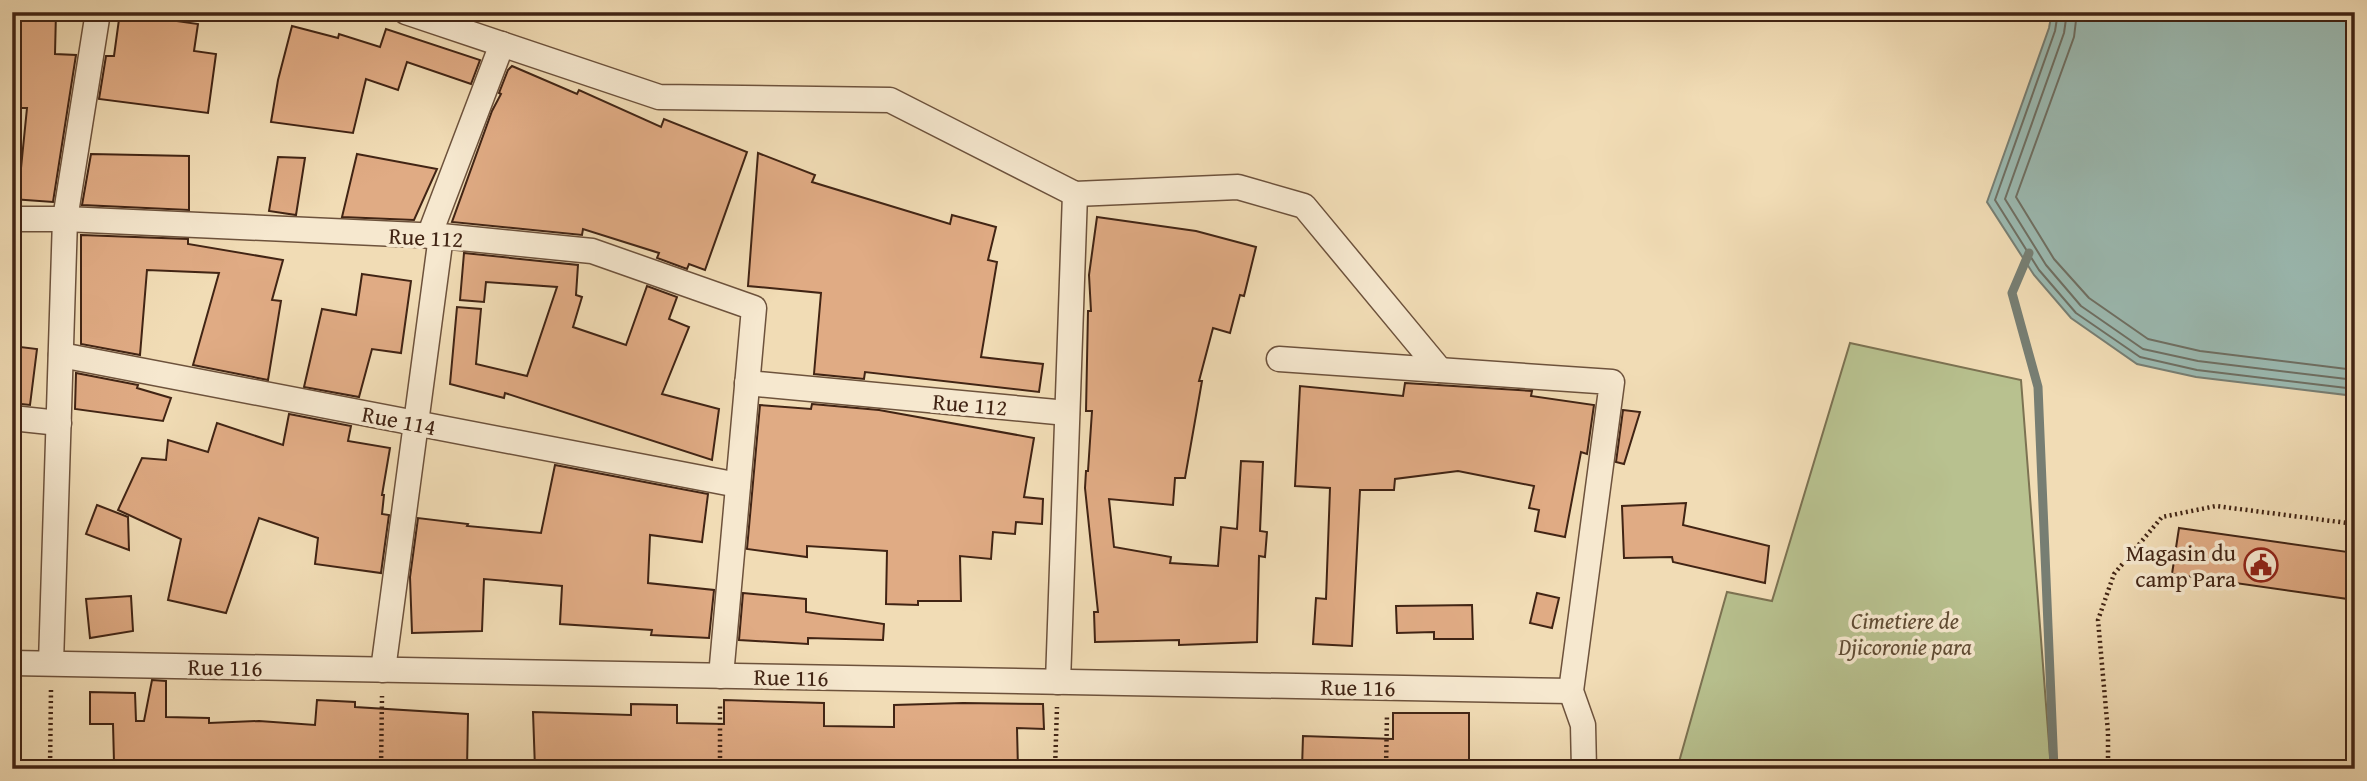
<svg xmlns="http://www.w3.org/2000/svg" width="2367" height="781" viewBox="0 0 2367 781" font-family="'Gentium Book Plus',serif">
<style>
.green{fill:#b8c18f;stroke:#7c7252;stroke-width:2}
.water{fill:#9bbab2;stroke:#777e73;stroke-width:2}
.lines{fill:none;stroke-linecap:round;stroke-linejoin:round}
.shore{stroke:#6e6f63;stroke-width:2}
.stream{stroke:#777e73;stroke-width:9}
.building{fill:#e0ab84;stroke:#412414;stroke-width:2}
.minor-casing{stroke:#6d523c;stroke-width:27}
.path{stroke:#412414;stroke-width:4.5;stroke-dasharray:2 3.5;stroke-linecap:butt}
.minor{stroke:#f6e8cf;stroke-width:24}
.labels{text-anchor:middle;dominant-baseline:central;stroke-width:7;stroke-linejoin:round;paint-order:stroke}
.street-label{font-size:23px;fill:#412414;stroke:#f6e8cf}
.poi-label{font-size:23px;fill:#412414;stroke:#f6e8cf;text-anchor:end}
.park-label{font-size:23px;font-style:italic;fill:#5f4b33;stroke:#f6e8cf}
</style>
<rect width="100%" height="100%" fill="#f1dcb5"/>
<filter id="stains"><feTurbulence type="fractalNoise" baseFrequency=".00286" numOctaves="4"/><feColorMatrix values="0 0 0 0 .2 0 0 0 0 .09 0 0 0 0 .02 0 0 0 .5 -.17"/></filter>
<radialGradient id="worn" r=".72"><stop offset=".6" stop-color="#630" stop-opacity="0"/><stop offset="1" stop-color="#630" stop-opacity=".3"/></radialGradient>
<path class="green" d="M1850,343l171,37 30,389h-374l50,-177 45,9z"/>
<path class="water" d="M2052,12h303v384l-159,-19 -59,-13 -66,-46 -37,-43 -47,-73 62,-174z"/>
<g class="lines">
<g class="shore">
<path d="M2058,12l-3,19 -60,169 44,70 37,43 64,44 57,13 158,19"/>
<path d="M2067,12l-3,21 -59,166 41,66 35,41 62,43 55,12 157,19"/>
<path d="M2077,12l-3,25 -58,160 38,62 35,39 59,41 52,12 155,19"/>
</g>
<path class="stream" d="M2029,253l-17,40 26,94 16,382"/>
</g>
<g class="building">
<path d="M12,12h44l-1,42 21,1 -23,147 -41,-3v-31h9l6,-60h-15z"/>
<path d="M120,12h57l-1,9 22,3 -4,27 22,3 -8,59 -109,-14 7,-43h8z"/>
<path d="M292,26l46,12 1,-4 41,13 6,-18 94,31 -9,24 -64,-22 -9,28 -32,-11 -13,54 -82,-11 7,-42z"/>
<path d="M512,66l65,28 2,-4 82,37 3,-8 83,33 -42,118 -16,-6 -2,5 -30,-11 2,-5 -76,-24 -1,6 -130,-13 40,-111 9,-17 -2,-1 9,-23z"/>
<path d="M758,153l57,22 -3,7 138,42 2,-9 44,12 -8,33 9,2 -16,95 62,7 -4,28 -174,-20 -1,7 -50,-5 7,-81 -73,-7z"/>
<path d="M91,154l98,2v54l-107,-5z"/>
<path d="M357,154l80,15 -23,51 -72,-3z"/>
<path d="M278,157l27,1 -9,57 -27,-4z"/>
<path d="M1097,217l99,14 60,16 -12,49 -4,-1 -10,38 -17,-5 -14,53h3l-17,97h-10l-2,27 -64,-6 5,48 57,10 -1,6 48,3 3,-39 16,2 4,-68 22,1 -3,69 7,1 -2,25 -6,-1 -2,86 -78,3v-5l-84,2 -1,-30h4l-13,-124 1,-17h2l4,-60h-6l2,-100h3l-2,-36z"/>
<path d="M81,235l107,4v5l95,16 -11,40 9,1 -13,79 -75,-15 26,-92 -72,-3 -7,85 -59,-11z"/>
<path d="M464,253l114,12 -2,30 6,2 -9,30 53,18 21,-59 30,11 -8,22 20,8 -27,67 57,15 -7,51 -207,-67 -1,5 -54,-14 7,-77 24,2 -5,55 51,12 30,-89 -71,-5 -2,20 -24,-2z"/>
<path d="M362,274l49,7 -10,72 -29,-4 -13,48 -55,-10 18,-78 34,6z"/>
<path d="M12,346l25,3 -7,56 -18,-2z"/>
<path d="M76,373l62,12 -1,3 34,10 -8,23 -88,-12z"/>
<path d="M1405,383l127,8 -1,5 63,9 -7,49 -6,-2 -16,85 -30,-6 4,-21 -10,-2 5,-22 -76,-15 -63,8 -1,11h-34l-8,156 -39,-2 3,-46 10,1 4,-111 -35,-2 5,-100 103,10z"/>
<path d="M812,404l67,6 155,28 -10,59 19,2 -1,25 -26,-2 -1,12 -22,-2 -2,27 -31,-3 1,45h-43v4l-32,-1 1,-53 -80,-5v11l-60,-8 13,-144 51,4z"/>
<path d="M1623,410l17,2 -16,52 -8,-2z"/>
<path d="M289,414l62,12 -3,15 42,7 -8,47h2l-2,19 7,1 -8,58 -66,-9 3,-26 -59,-20 -33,95 -58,-13 13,-61 -63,-29 24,-52 24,2 2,-20 40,12 9,-29 66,22z"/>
<path d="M555,465l153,29 -6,48 -52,-7 -2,48 66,7 -5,48 -58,-3 1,-5 -92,-6 2,-38 -78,-7 -2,52 -70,2 -2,-56 8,-59 50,6 -1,2 74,7z"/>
<path d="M1686,503l-3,22 86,21 -4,37 -92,-21 -1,-5 -48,1 -2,-52z"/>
<path d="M97,505l31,12 1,33 -43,-16z"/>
<path d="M2179,528l176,25v47l-183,-26z"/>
<path d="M743,593l63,6v13l78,12 -1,16 -75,-2v6l-69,-4z"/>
<path d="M1537,593l22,5 -7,30 -22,-5z"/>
<path d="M131,596l2,35 -43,7 -4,-39z"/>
<path d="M1472,605l1,34h-39v-7l-37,1 -1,-27z"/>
<path d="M152,680l14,1v36l43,1v5l50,-2 56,4 2,-25 38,2v5l113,7 -1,55h-109v-8l-40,8h-182v-7h-22l-1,-38h-23v-32l45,1 1,28h8z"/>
<path d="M724,700l100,3v23l70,1v-22l69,-2 80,1 1,25 -27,-1 1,41h-483l-2,-57 98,3v-11l46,1v18l47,1z"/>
<path d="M1393,713h76v56h-43v-7l-45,4v3h-79l1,-33 90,3z"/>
</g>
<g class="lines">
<defs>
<g id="minor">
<path d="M406,12l253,85 231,3 185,94 163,-7 66,19 136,164"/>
<path d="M12,219h53l376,17 151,15 162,57 -33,368"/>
<path d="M429,236l73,-192"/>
<path d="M61,355l677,130"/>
<path d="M1279,359l333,23 -41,309 12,34 1,44"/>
<path d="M747,383l320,30"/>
<path d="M12,418l47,5"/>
<path d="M12,663l1559,28"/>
<path d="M51,663l14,-444 33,-207"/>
<path d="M383,670l58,-434"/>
<path d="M1058,682l17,-488"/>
</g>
</defs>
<use href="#minor" class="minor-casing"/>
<g class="path">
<path d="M50,769l1,-80"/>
<path d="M381,769l1,-73"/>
<path d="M720,769v-66"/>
<path d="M1055,769l2,-62"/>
<path d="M1386,769l1,-55"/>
<path d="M2108,769v-37l-10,-112 16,-46 48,-57 54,-11 139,18"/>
</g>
<use href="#minor" class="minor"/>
</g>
<defs>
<symbol id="civic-ring" viewBox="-11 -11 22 22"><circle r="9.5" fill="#f6e8cf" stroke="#8f2418" stroke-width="1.5"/><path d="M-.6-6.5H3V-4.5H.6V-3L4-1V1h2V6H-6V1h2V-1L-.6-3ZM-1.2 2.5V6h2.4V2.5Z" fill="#8f2418"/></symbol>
</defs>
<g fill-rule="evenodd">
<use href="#civic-ring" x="2242" y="546" width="38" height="38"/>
</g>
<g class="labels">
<g class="street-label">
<text transform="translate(426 237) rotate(3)">Rue 112</text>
<text transform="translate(970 404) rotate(5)">Rue 112</text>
<text transform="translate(399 420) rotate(11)">Rue 114</text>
<text transform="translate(225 667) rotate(1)">Rue 116</text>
<text transform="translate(791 677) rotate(1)">Rue 116</text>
<text transform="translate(1358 687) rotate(1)">Rue 116</text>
</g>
<g class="poi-label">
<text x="2236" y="552">Magasin du<tspan x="2236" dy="26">camp Para</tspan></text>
</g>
<g class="park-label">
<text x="1905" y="620">Cimetiere de<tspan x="1905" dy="26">Djicoronie para</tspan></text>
</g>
</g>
<rect width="2367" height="781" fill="none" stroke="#f1dcb5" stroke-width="42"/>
<rect x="14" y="14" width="2339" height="753" fill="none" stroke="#412414" stroke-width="3.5"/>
<rect x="21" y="21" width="2325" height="739" fill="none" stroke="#412414" stroke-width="2"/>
<rect width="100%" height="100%" filter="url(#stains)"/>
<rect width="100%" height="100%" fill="url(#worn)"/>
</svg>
